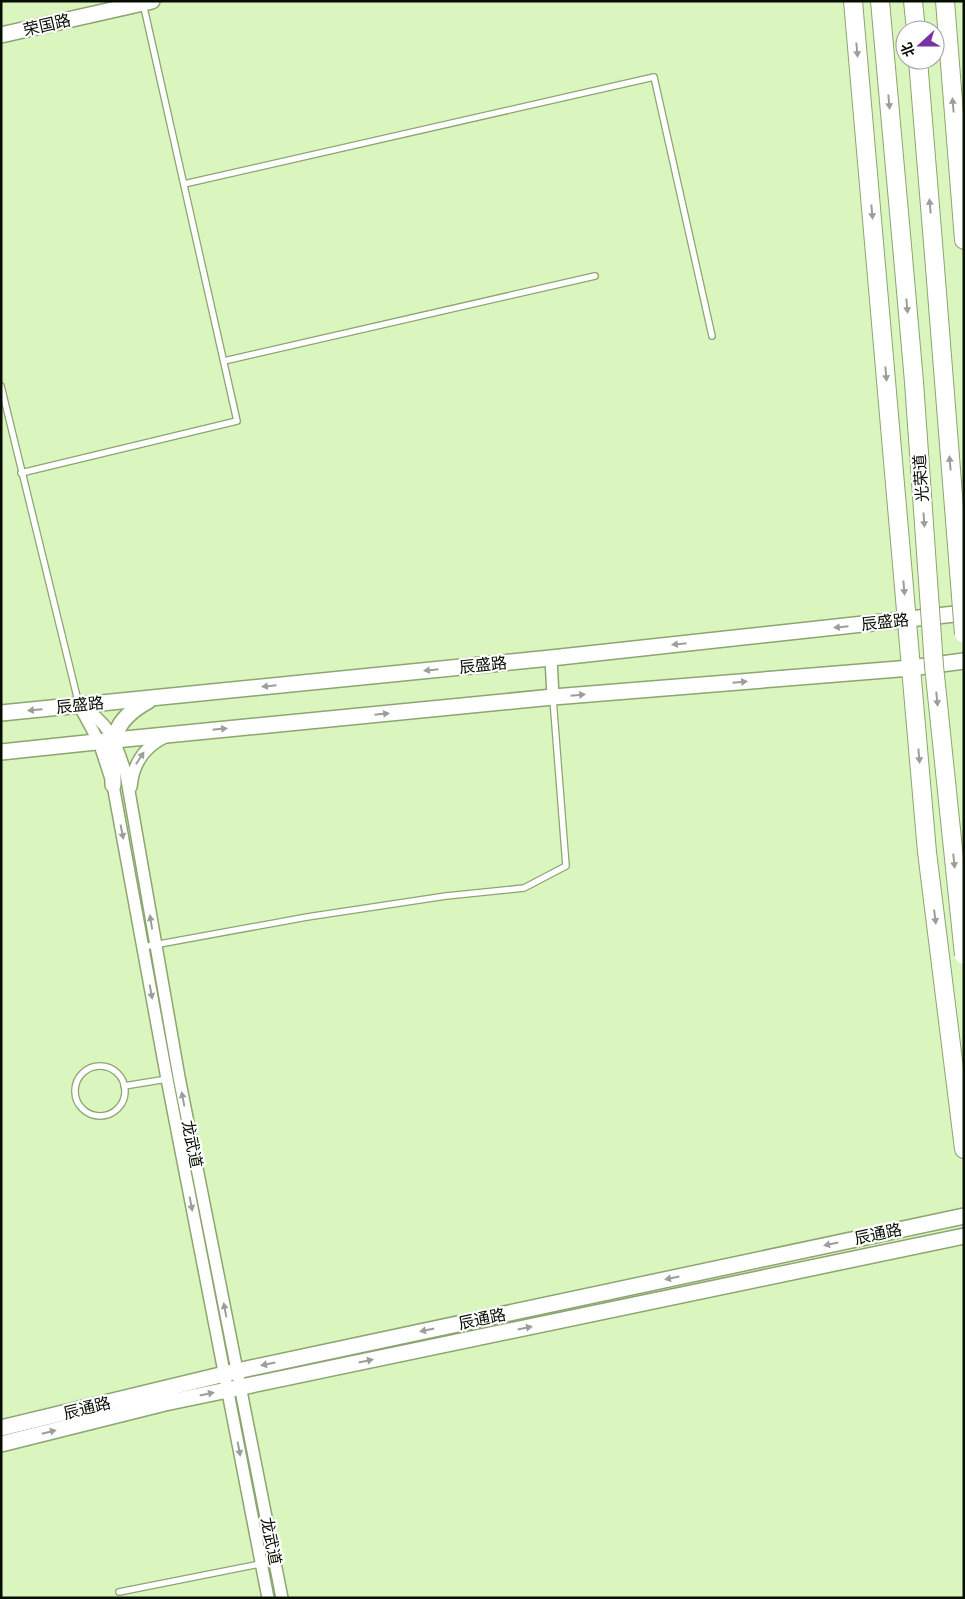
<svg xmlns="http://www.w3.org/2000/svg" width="965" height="1599" viewBox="0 0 965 1599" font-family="Cabin,'Noto Sans SC',sans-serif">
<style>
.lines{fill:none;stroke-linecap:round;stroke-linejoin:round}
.lane-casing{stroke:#8ca571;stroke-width:8}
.street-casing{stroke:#8ca571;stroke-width:14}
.secondary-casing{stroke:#8ca571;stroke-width:18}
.primary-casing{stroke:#8ca571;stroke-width:20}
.lane{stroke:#fff;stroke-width:5.5}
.street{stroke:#fff;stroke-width:11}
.secondary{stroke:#fff;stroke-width:15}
.primary{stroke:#fff;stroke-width:18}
.primary-bridge-casing{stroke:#8ca571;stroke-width:20;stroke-linecap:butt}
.primary-bridge{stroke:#fff;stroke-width:18}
.oneway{fill:#9b9f99}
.labels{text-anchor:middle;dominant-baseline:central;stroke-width:4.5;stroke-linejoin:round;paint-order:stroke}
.street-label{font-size:16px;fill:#060e00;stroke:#fff}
</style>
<rect width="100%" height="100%" fill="#daf5bd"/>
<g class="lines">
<defs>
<g id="lane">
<path d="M184,184l470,-107 58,259"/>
<path d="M224,361l371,-85"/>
<path d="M1,386l78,319"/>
<path d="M21,473l216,-52 -94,-418"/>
<path d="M143,947l164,-30 139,-21 78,-8 42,-22 -13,-167"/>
<circle cx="100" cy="1091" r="25"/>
<path d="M124,1086l43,-7"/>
<path d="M119,1592l156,-31"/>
</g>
<g id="street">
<path d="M551,658l2,39"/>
<path d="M79,706c31,15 37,38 47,68l53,303 103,521"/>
<path d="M80,707l19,35 14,43 54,294 101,519"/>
<path d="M131,787c2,-23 13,-40 34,-50"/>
</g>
<g id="secondary">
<path d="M1,35l151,-34"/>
<path d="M1,713l550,-55 413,-45"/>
<path d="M1,752l114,-12 438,-43 358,-29 53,-7"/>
<path d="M113,785c0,-42 -5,-62 35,-84"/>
<path d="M1,1428l236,-57 727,-155"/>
<path d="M1,1444l164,-41 799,-167"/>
</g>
<g id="primary">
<path d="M853,1l74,851 37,297"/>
<path d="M880,1l23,256"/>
<path d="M913,1l3,29"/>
<path d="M945,1l19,239"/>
<path d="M918,60l16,195"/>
</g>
</defs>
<use href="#lane" class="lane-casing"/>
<use href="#street" class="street-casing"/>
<use href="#secondary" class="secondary-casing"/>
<use href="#primary" class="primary-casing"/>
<use href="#lane" class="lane"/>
<use href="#street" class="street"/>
<use href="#secondary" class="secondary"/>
<use href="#primary" class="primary"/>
<defs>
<g id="primary-bridge">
<path d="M934,255l30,379"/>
<path d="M903,257l11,125 20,284 30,289"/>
</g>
</defs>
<use href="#primary-bridge" class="primary-bridge-casing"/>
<use href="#primary-bridge" class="primary-bridge"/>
</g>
<defs><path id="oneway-solid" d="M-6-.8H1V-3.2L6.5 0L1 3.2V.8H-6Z" transform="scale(1.25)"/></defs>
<g class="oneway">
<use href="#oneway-solid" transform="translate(857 50) rotate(85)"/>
<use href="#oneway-solid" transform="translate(889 102) rotate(85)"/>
<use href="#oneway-solid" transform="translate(953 105) rotate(-95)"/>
<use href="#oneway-solid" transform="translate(930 206) rotate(-95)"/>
<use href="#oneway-solid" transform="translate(872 212) rotate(85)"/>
<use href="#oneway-solid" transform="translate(907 306) rotate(85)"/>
<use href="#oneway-solid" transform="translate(886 374) rotate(85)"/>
<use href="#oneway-solid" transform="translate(950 463) rotate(-95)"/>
<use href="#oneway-solid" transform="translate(924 520) rotate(86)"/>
<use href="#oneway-solid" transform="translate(904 588) rotate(85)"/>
<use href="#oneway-solid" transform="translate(841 627) rotate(174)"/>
<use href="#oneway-solid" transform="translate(679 644) rotate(174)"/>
<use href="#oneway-solid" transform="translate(431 670) rotate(174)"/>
<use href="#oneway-solid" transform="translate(740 682) rotate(-5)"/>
<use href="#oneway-solid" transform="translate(269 686) rotate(174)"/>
<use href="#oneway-solid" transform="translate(578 695) rotate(-5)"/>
<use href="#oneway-solid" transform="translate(937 699) rotate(84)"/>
<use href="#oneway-solid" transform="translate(35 710) rotate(175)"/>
<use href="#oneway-solid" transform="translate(382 714) rotate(-6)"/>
<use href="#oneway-solid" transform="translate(220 729) rotate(-6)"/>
<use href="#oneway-solid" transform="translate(919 756) rotate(85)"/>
<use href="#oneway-solid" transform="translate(140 758) rotate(-57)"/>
<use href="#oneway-solid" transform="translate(122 832) rotate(79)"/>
<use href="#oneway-solid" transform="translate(954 861) rotate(84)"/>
<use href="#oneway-solid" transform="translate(935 917) rotate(83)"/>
<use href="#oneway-solid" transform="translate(151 922) rotate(-99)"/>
<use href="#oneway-solid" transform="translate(151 992) rotate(80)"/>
<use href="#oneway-solid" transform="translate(183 1099) rotate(-101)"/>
<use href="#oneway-solid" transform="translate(191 1204) rotate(79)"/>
<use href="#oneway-solid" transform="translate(831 1244) rotate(168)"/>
<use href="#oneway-solid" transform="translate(672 1278) rotate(168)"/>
<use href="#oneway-solid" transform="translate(225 1310) rotate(-101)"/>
<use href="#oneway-solid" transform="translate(525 1328) rotate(-12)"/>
<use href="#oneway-solid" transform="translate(427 1330) rotate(168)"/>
<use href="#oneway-solid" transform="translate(366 1361) rotate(-12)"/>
<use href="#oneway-solid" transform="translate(268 1364) rotate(168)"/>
<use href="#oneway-solid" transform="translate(207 1394) rotate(-12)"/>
<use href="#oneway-solid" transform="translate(49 1432) rotate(-14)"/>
<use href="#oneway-solid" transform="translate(239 1449) rotate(79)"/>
</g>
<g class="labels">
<g class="street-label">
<text transform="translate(47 25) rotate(-13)">荣国路</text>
<text transform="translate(921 478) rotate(-94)">光荣道</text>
<text transform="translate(885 622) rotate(-6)">辰盛路</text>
<text transform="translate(483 665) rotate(-6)">辰盛路</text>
<text transform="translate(80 705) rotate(-6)">辰盛路</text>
<text transform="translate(192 1144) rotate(79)">龙武道</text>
<text transform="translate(878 1234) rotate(-12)">辰通路</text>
<text transform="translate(482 1319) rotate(-12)">辰通路</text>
<text transform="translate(87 1408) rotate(-14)">辰通路</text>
<text transform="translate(271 1541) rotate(79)">龙武道</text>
</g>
</g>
<rect width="965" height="1599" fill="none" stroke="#060e00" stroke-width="5"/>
<g transform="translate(920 45) rotate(249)"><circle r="24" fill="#ffffff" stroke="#9b9f99"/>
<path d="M0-4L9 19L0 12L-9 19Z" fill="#7832a5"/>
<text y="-8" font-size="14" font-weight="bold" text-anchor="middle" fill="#060e00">北</text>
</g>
</svg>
